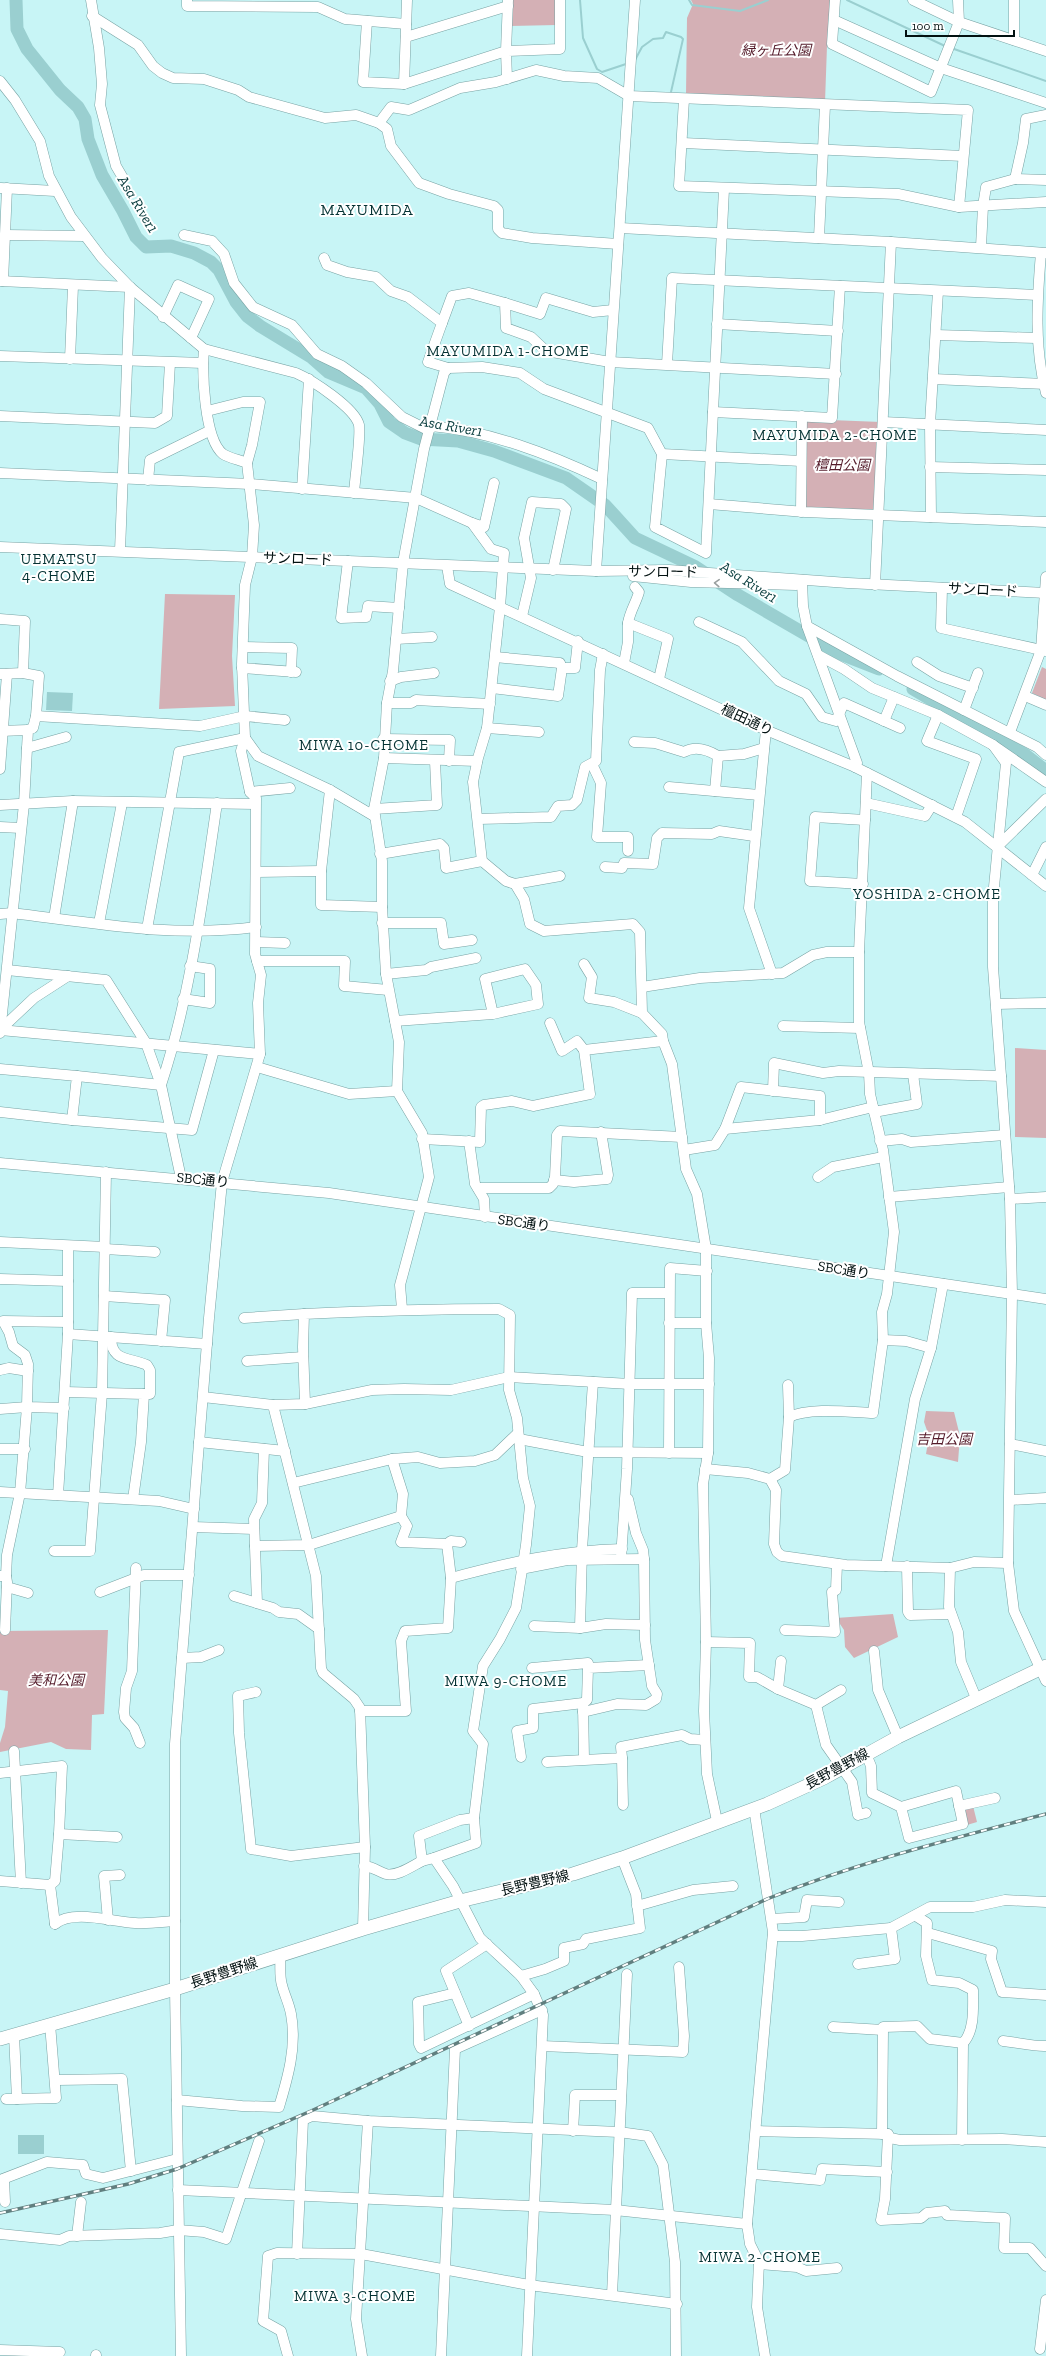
<svg xmlns="http://www.w3.org/2000/svg" width="1046" height="2356" viewBox="0 0 1046 2356" font-family="'Zilla Slab','Noto Sans JP',serif">
<style>
.green{fill:#d4b0b5}
.water{fill:#9acfd0}
.lines{fill:none;stroke-linecap:round;stroke-linejoin:round}
.stream{stroke:#9acfd0;stroke-width:2}
.river{stroke:#9acfd0;stroke-width:13}
.minor-casing{stroke:#78a3a4;stroke-width:11}
.major-casing{stroke:#78a3a4;stroke-width:14}
.minor{stroke:#fff;stroke-width:10}
.major{stroke:#fff;stroke-width:13}
.rail-casing{stroke:#617f7f;stroke-width:3.5}
.rail{stroke:#fff;stroke-width:2;stroke-dasharray:6;stroke-linecap:butt}
.oneway{stroke:#9aa0a0}
.labels{text-anchor:middle;dominant-baseline:central;stroke-width:4;stroke-linejoin:round;paint-order:stroke}
.park-label{font-size:14px;font-style:italic;fill:#541b2a;stroke:#fff}
.street-label{font-size:14px;fill:#021111;stroke:#fff}
.water-label{font-size:15px;font-style:italic;fill:#063a3b;stroke:#fff}
.neighbourhood-label{font-size:15px;letter-spacing:1px;fill:#053334;stroke:#fff}
.quarter-label{font-size:16px;letter-spacing:1px;fill:#053334;stroke:#fff}
</style>
<rect width="100%" height="100%" fill="#c8f5f6"/>
<g class="green">
<path d="M510,0h48l-1,25 -47,1z"/>
<path d="M691,0h141l-3,45 -2,1 -2,56 -139,-7 1,-77 6,-14z"/>
<path d="M805,419l76,3 -4,88 -72,-3z"/>
<path d="M165,594l70,1 -3,61 3,50 -76,3z"/>
<path d="M1042,667l4,2v31l-14,-7z"/>
<path d="M1015,1048l31,2v88l-31,-1z"/>
<path d="M926,1411l28,1 6,24 -2,26 -32,-8 3,-18 -5,-14z"/>
<path d="M893,1614l5,23 -44,21 -9,-11 -1,-17 -8,-12z"/>
<path d="M108,1630l-4,84 -12,1 -1,35 -25,-1 -15,-7 -51,10v-9l5,-16 3,-36 -8,-1v-59z"/>
<path d="M973,1806l4,16 -10,3 -3,-17z"/>
</g>
<g class="water">
<path d="M47,692l26,1 -1,18 -26,-1z"/>
<rect x="18" y="2135" width="26" height="19"/>
</g>
<g class="lines">
<g class="stream">
<path d="M580,0l3,38 14,31 5,3 24,-8"/>
<path d="M689,0l3,5 48,6 28,-11"/>
<path d="M847,0l98,46"/>
<path d="M954,49l92,32"/>
<path d="M635,60l7,-13 11,-8 10,-1 3,-6 15,5 2,2 -12,53"/>
</g>
<g class="river">
<path d="M16,0l1,29 10,20 33,41 18,17 7,12 3,20 14,36 21,36 13,26 10,10 25,-1 23,7 17,9 8,8 17,32 11,14 13,10 51,31 17,15 38,16 14,16 9,18 16,11 16,6 37,2 36,10 72,27 39,27 30,33 59,28 44,29 100,58 41,16"/>
<path d="M913,689l111,65 22,17"/>
</g>
<defs>
<g id="minor">
<path d="M91,0l8,48 3,36 -2,21 16,61 7,12"/>
<path d="M187,0v6l131,1 27,12 61,5"/>
<path d="M407,0l-3,84 102,-33 2,-51"/>
<path d="M835,0l-3,44 99,48 28,-70 -1,-22"/>
<path d="M913,0l46,22 87,29"/>
<path d="M92,16l46,29 15,21 9,7 11,5 31,1 34,11 11,7 76,21 31,-3 23,8 8,6 4,17 28,37 30,11 45,12 4,4v19l4,4 30,5 86,6"/>
<path d="M834,20l107,48 105,35"/>
<path d="M367,21l-4,61 41,2"/>
<path d="M406,37l102,-31"/>
<path d="M1014,40v-40"/>
<path d="M507,79l-1,-28 54,-2v-49"/>
<path d="M0,81l15,19 25,41 9,35 22,41 31,41 28,29 74,62 92,24c16,7 59,35 63,52 2,13 -4,52 -5,68"/>
<path d="M684,99l-5,87 219,8 61,13 87,-5"/>
<path d="M379,123l12,-16 18,3 51,-22 36,-6 40,-12 28,6 34,2 31,18 339,14 -9,97"/>
<path d="M683,143l280,13"/>
<path d="M1015,179l8,-36 3,-24 20,-4"/>
<path d="M1,188l54,3"/>
<path d="M620,228l271,14 -16,343"/>
<path d="M5,235l79,1"/>
<path d="M184,235l28,6 12,13 10,29 19,24 39,18 25,29 25,12 24,17 36,34 22,11h7"/>
<path d="M819,238l6,-133"/>
<path d="M891,242l155,11"/>
<path d="M981,247l2,-41 3,-19 29,-8 31,1"/>
<path d="M1041,253c-4,48 -7,94 5,140"/>
<path d="M324,258l3,7 20,7 29,5 15,14 17,6 34,26 -14,39 20,6 34,-1 38,6 24,16 104,39 14,26 -7,73 51,26 18,-364"/>
<path d="M0,281l130,6"/>
<path d="M3,281l4,-93"/>
<path d="M505,303l35,11 6,-16 47,14 20,-2"/>
<path d="M163,317l15,-32 31,14 -18,39"/>
<path d="M442,323l10,-27 17,-3 36,10 1,25 25,9 15,14 64,11 226,12"/>
<path d="M717,324l121,7"/>
<path d="M936,335l101,3"/>
<path d="M0,356l203,7"/>
<path d="M70,359l3,-73"/>
<path d="M667,364l5,-86 365,17"/>
<path d="M933,379l113,5"/>
<path d="M207,411l36,-9h17l-8,43 -5,18"/>
<path d="M713,412l119,6 8,-132"/>
<path d="M0,416l155,7 12,-7 3,-53"/>
<path d="M883,422l163,8"/>
<path d="M431,426c59,5 118,28 171,53"/>
<path d="M662,454l139,7"/>
<path d="M930,467l116,3"/>
<path d="M0,473l250,11 166,14 56,25 19,26 13,4 -4,54 -13,121 -9,30 -5,24 9,79 24,20 9,3 9,15 6,25 14,7 89,-7 7,8 2,81 20,21 1,7 9,23 14,105 11,25 9,55v74l3,35 -1,95 -5,31 3,158 -2,69 3,63 10,47"/>
<path d="M148,480l2,-20 59,-29"/>
<path d="M302,489l7,-110"/>
<path d="M709,504l96,8 241,10"/>
<path d="M801,512l1,-96"/>
<path d="M931,517l-1,-93 8,-133"/>
<path d="M472,523l12,4 10,-44"/>
<path d="M0,547l596,24 73,-1 179,13 198,10"/>
<path d="M120,551l10,-264"/>
<path d="M348,561l-7,57 25,-1 2,-11 31,2"/>
<path d="M447,566l3,18 316,146 89,37 110,55 81,64"/>
<path d="M596,571l39,-571"/>
<path d="M633,576l58,6 105,3"/>
<path d="M802,580l1,26 4,20 50,137 -2,4"/>
<path d="M635,587l4,5c-3,11 -9,19 -11,31l40,16 -9,40"/>
<path d="M942,588l-1,40 105,23"/>
<path d="M522,616l9,-38 -7,-40 8,-36 29,2 5,5 -13,61"/>
<path d="M0,619l25,2 -2,52"/>
<path d="M699,622l43,20 37,39 27,13 16,23 14,4 8,-18 56,25"/>
<path d="M807,626l90,50 140,71 9,8"/>
<path d="M396,639l36,-2"/>
<path d="M243,647l49,1 -1,24"/>
<path d="M818,655l26,14 28,19 66,27"/>
<path d="M917,662l22,14 34,12"/>
<path d="M624,663l4,-21v-19"/>
<path d="M242,668l54,4"/>
<path d="M562,668h13l3,-27"/>
<path d="M0,674l23,-1 16,3 -3,40 -3,12 -5,2 -4,74 -24,229"/>
<path d="M390,681l11,-4 33,-4"/>
<path d="M492,688l66,8 4,-28 -2,-5 -65,-6"/>
<path d="M1025,696l21,9"/>
<path d="M387,703h24l5,-3 74,4"/>
<path d="M964,710l14,-37"/>
<path d="M36,716l164,10 45,-10 40,4"/>
<path d="M884,721l10,-24"/>
<path d="M487,728l52,4"/>
<path d="M766,730l-17,178 23,66"/>
<path d="M0,731l28,-1"/>
<path d="M1010,732l31,-82 5,-73"/>
<path d="M245,738l13,18 72,34 44,26"/>
<path d="M383,739l67,1 -1,21"/>
<path d="M634,742l21,1 29,9c12,-7 24,-2 34,4l-3,35"/>
<path d="M993,745l13,18 -13,134v70l17,232 2,95 -4,269 6,48 32,70"/>
<path d="M27,748l39,-11"/>
<path d="M718,756l26,-2 20,-6"/>
<path d="M384,758l93,3"/>
<path d="M592,764l9,19 -4,54h31v14"/>
<path d="M0,769l7,-95"/>
<path d="M669,787l90,8"/>
<path d="M330,790l-9,81v34l61,2"/>
<path d="M250,792l40,-4"/>
<path d="M866,803l59,13 7,-11"/>
<path d="M0,805l73,-4 182,3"/>
<path d="M374,809l63,-4 -2,-44"/>
<path d="M956,817l20,-58 -49,-18 11,-26 55,30 53,37"/>
<path d="M478,819l73,-2 7,-11 14,-1 5,-5 8,-33 11,-6 4,-91 3,-16"/>
<path d="M0,827l21,1"/>
<path d="M998,846l48,-47"/>
<path d="M380,854l60,-10 4,4 2,20 36,-7"/>
<path d="M605,867l17,1 2,-5 29,1 4,-26 5,-5 50,1 7,-3 35,5"/>
<path d="M257,872l64,-1"/>
<path d="M1032,875l14,-28"/>
<path d="M515,884l45,-8"/>
<path d="M863,884l-53,-3 5,-64 50,3"/>
<path d="M0,914l12,-1c81,10 162,25 244,14"/>
<path d="M54,918l19,-117"/>
<path d="M99,923l23,-120"/>
<path d="M382,923h59l3,21 28,-4"/>
<path d="M147,929l32,-177 66,-14"/>
<path d="M256,942l29,1"/>
<path d="M257,961h88l-1,25 44,4"/>
<path d="M584,964l8,13 -3,21 25,4 28,11"/>
<path d="M7,970l99,10 40,63 15,42 20,93"/>
<path d="M386,974l40,-4 5,-3 45,-9"/>
<path d="M642,987l58,-9 83,-5 30,-18 14,-3h32"/>
<path d="M183,999l27,4v-34l-20,-3"/>
<path d="M996,1004l50,-1"/>
<path d="M395,1021l98,-7 45,-10 -2,-19 -11,-16 -40,10 8,35"/>
<path d="M550,1023l12,28 15,-10 7,9 79,-9"/>
<path d="M783,1026l77,2"/>
<path d="M0,1030l260,24"/>
<path d="M0,1030l34,-32 34,-22"/>
<path d="M257,1067l92,27 48,-3"/>
<path d="M0,1069l77,7 -5,44 -72,-8"/>
<path d="M77,1076l84,9"/>
<path d="M161,1085c30,-91 42,-187 56,-282"/>
<path d="M773,1091l1,-28 49,10 16,-2 162,5"/>
<path d="M874,1112l43,-8 -4,-30"/>
<path d="M72,1120l120,10 22,-80"/>
<path d="M725,1129l95,-9"/>
<path d="M422,1139l58,3 1,-35 3,-2 28,-4 21,5 57,-12 -6,-44"/>
<path d="M469,1141l6,43 9,15 1,18"/>
<path d="M880,1141l22,-2 9,3 94,-7"/>
<path d="M684,1150l31,-5 10,-16 16,-42 79,9v24l53,-13"/>
<path d="M0,1163l329,30 717,106"/>
<path d="M818,1177l15,-10 50,-10"/>
<path d="M554,1180l20,2 33,-3 1,-4 -7,-43"/>
<path d="M478,1188h71l4,-4 2,-7 2,-42 3,-4 122,6"/>
<path d="M889,1197l120,-10"/>
<path d="M1010,1199l36,-2"/>
<path d="M0,1242l105,5"/>
<path d="M105,1249l50,3"/>
<path d="M0,1279l68,2"/>
<path d="M104,1296l61,4 -4,41"/>
<path d="M402,1309l-2,-24 29,-108 -7,-44 -25,-42 2,-49 -13,-68 -4,-67v-46l-8,-52 10,-51 3,-55 6,-32 10,-108 21,-114 20,-76 4,-5"/>
<path d="M244,1318l60,-4"/>
<path d="M669,1323h37"/>
<path d="M68,1334l139,10"/>
<path d="M111,1337c0,25 18,20 36,28l3,5v24h-6"/>
<path d="M883,1340l23,1 25,7"/>
<path d="M247,1361l56,-4"/>
<path d="M0,1370l9,-2 19,3"/>
<path d="M788,1385l1,32c20,-10 61,-5 84,-4l10,-73 -1,-28 5,-18 7,-62 -11,-82 -13,-56 -1,-21 -10,-51v-70l8,-179"/>
<path d="M65,1392l79,2 -3,48 -8,57"/>
<path d="M203,1397l70,8 32,-1 67,-14 32,-1 47,1 58,-13 121,7h79"/>
<path d="M305,1404l-2,-57 1,-33c65,-3 130,-5 195,-5l11,6 -1,75 8,28 6,60 7,28 -4,39 -10,63 -16,31 -17,27 -10,65 10,13 -9,74 2,25 -42,15 19,28 27,52 41,38 13,18 9,21 -16,341"/>
<path d="M273,1405l43,171 5,92 2,5 31,26 6,9 5,139 -2,82"/>
<path d="M64,1408l-37,-1 1,-43 -3,-9 -12,-9 -4,-14 -6,-11 65,1"/>
<path d="M0,1409l27,-2 -7,86 -13,62 -1,21h-6"/>
<path d="M519,1439l69,13 120,1"/>
<path d="M199,1442l86,9"/>
<path d="M1010,1444l36,7"/>
<path d="M0,1449h25"/>
<path d="M669,1453l1,-185 37,3"/>
<path d="M392,1459l11,35 -2,22 6,10 -6,16 46,2 4,-3 10,1"/>
<path d="M705,1469l43,4 22,6 6,11 -2,54 3,8 5,4 64,9 104,3 24,-6 34,1"/>
<path d="M770,1479l15,-9 4,-53"/>
<path d="M293,1483l99,-24 26,-2 22,6 35,-2 20,-6 23,-22"/>
<path d="M0,1492l159,9 35,8"/>
<path d="M58,1495l10,-161v-88"/>
<path d="M628,1499l8,34 7,17 1,9"/>
<path d="M1010,1500l36,-2"/>
<path d="M193,1527l61,2"/>
<path d="M255,1546l54,-1 92,-29"/>
<path d="M54,1551h36l12,-158 4,-221"/>
<path d="M621,1558l6,-89 5,-176h37"/>
<path d="M886,1566l29,-167 16,-51 12,-64"/>
<path d="M907,1566l1,46 2,3 41,-1"/>
<path d="M136,1568l-4,103 -6,17 -2,24 1,6 9,10 6,15"/>
<path d="M950,1568l-1,39 9,25 3,30 15,36"/>
<path d="M521,1569l46,-9 77,-1 1,81 7,46 5,8 -1,5 -10,6 -29,-1 -34,8"/>
<path d="M451,1578c60,-16 108,-27 171,-29"/>
<path d="M7,1587l21,6"/>
<path d="M100,1592l44,-17h45"/>
<path d="M234,1596l39,12 6,4 19,2 21,15"/>
<path d="M257,1603l-3,-84 8,-16 2,-54"/>
<path d="M534,1626l46,2 26,-4 39,1"/>
<path d="M580,1628l2,-78 11,-168"/>
<path d="M5,1630l2,-48 -1,-6"/>
<path d="M785,1630l50,2 -3,-40 4,-2 1,-26"/>
<path d="M706,1642l44,1 -1,34h8l21,12 3,-28"/>
<path d="M874,1651l4,39 20,47"/>
<path d="M182,1658l19,-1 18,-7"/>
<path d="M532,1668l56,-5v5"/>
<path d="M778,1689l38,16 25,-15"/>
<path d="M256,1692l-18,4 1,37 12,116 40,7 74,-9"/>
<path d="M583,1705l1,54"/>
<path d="M816,1705l10,40 26,37 6,33 8,-2"/>
<path d="M360,1711h46l-5,-70 4,-10 43,-3 3,-50 -4,-34"/>
<path d="M14,1751l7,132"/>
<path d="M866,1754l5,12 1,27 29,14 55,-16 7,33 -54,14 -8,-31"/>
<path d="M521,1757l-4,-26 16,-3v-19l50,-6 4,-3 1,-32 61,-3"/>
<path d="M622,1758l1,47"/>
<path d="M547,1762l75,-4 -1,-11 61,-12 8,4 15,1"/>
<path d="M0,1773l62,-7 -3,68 -4,47 -5,4 -50,-4"/>
<path d="M959,1806l36,-8"/>
<path d="M754,1808l19,124 -26,292 3,20 9,18 -2,45 8,49"/>
<path d="M59,1834l58,3"/>
<path d="M434,1858l-12,3 -3,-25 41,-16 14,-2"/>
<path d="M364,1866c10,1 13,5 22,8 11,3 26,-8 36,-13"/>
<path d="M50,1885l5,39"/>
<path d="M637,1906l56,-16 40,-4"/>
<path d="M916,1916l11,7 -1,33 6,24 27,3 14,7c0,17 2,41 -10,53"/>
<path d="M772,1919l32,-2 3,-17 32,2"/>
<path d="M108,1920l-4,-44 16,-1"/>
<path d="M55,1924c18,-15 58,-2 80,-1 13,1 27,-1 40,-2"/>
<path d="M928,1933l64,18 -1,8 11,33 44,3"/>
<path d="M773,1936h29l89,-8"/>
<path d="M858,1964l37,-5 -4,-31 39,-21h43l32,-7 41,2"/>
<path d="M521,1976l24,-7 19,-8v-13l19,-4 3,-5 54,-11 -4,-34 -14,-36"/>
<path d="M455,1993l-37,9 1,42 2,4 113,-54"/>
<path d="M469,2026l-23,-55 41,-27"/>
<path d="M833,2027l50,3 -1,104"/>
<path d="M883,2030v-3l34,-1 13,13 33,4 -1,97"/>
<path d="M1003,2041c11,1 34,6 43,5"/>
<path d="M542,2046l141,6 1,-16 -5,-69"/>
<path d="M57,2080l65,-1 9,92"/>
<path d="M6,2099h11l-3,-64"/>
<path d="M17,2099l39,-1 -6,-74"/>
<path d="M177,2100l65,6 37,1c9,-30 18,-61 12,-93 -2,-11 -7,-20 -9,-29 -3,-9 -1,-21 -2,-30"/>
<path d="M573,2131l2,-36h46"/>
<path d="M756,2131l132,3 2,4 10,2 102,-1 44,3"/>
<path d="M888,2134l-3,65 -4,21 40,-2 6,-5 18,-2 2,4 58,3 -1,30h26l16,18"/>
<path d="M752,2174l68,6 2,-11 65,3"/>
<path d="M4,2179l1,23"/>
<path d="M0,2180l47,-18 36,3 3,9 17,4 74,-19"/>
<path d="M178,2190l437,20 132,14"/>
<path d="M0,2234l60,6 9,-4 91,-3 18,-3 26,2 22,7 33,-98"/>
<path d="M77,2236l4,-34"/>
<path d="M297,2254l6,-134 9,-4 56,5 251,11 29,4 15,29 12,97 1,94"/>
<path d="M759,2264l38,3 9,4 31,-3"/>
<path d="M612,2295l15,-321"/>
<path d="M1040,2349l6,-49"/>
<path d="M0,2350l60,2"/>
<path d="M96,2356v-1"/>
<path d="M181,2356l-6,-367v-245l34,-426 13,-136 38,-128 -2,-51 3,-28 -6,-21 1,-156 -6,-6 -9,-41 4,-13 -3,-74 3,-79 7,-28 2,-32 -7,-62c-7,-3 -18,-5 -24,-9 -19,-15 -21,-82 -19,-105"/>
<path d="M288,2356l-7,-25 -18,-10 5,-65 9,-3 84,1 168,31 148,19"/>
<path d="M362,2356l-6,-37 12,-198"/>
<path d="M441,2356l14,-307 87,-39"/>
</g>
<path id="major" d="M0,2039l175,-50 188,-60 97,-28 113,-27 49,-16 145,-54 57,-26 74,-41 148,-71"/>
</defs>
<use href="#minor" class="minor-casing"/>
<use href="#major" class="major-casing"/>
<use href="#minor" class="minor"/>
<use href="#major" class="major"/>
<defs>
<path id="rail" d="M0,2213l128,-29 49,-15 134,-58 456,-212c91,-37 185,-60 279,-85"/>
</defs>
<use href="#rail" class="rail-casing"/>
<use href="#rail" class="rail"/>
</g>
<defs><path id="oneway-chevron" d="M-2-3.5L2.5 0L-2 3.5" fill="none" stroke-width="1.6" stroke-linecap="round" stroke-linejoin="round"/></defs>
<use class="oneway" href="#oneway-chevron" transform="translate(717 583) rotate(-177)"/>
<g class="labels">
<g class="park-label">
<text x="776" y="50">緑ヶ丘公園</text>
<text x="842" y="465">檀田公園</text>
<text x="944" y="1439">吉田公園</text>
<text x="56" y="1680">美和公園</text>
</g>
<g class="street-label">
<text transform="translate(298 559) rotate(2)">サンロード</text>
<text transform="translate(663 572) rotate(1)">サンロード</text>
<text transform="translate(983 590) rotate(3)">サンロード</text>
<text transform="translate(747 720) rotate(25)">檀田通り</text>
<text transform="translate(203 1180) rotate(6)">SBC通り</text>
<text transform="translate(524 1223) rotate(8)">SBC通り</text>
<text transform="translate(844 1270) rotate(9)">SBC通り</text>
<text transform="translate(837 1769) rotate(-28)">長野豊野線</text>
<text transform="translate(535 1883) rotate(-13)">長野豊野線</text>
<text transform="translate(224 1973) rotate(-18)">長野豊野線</text>
</g>
<g class="water-label">
<text transform="translate(138 204) rotate(59)">Asa River1</text>
<text transform="translate(451 426) rotate(10)">Asa River1</text>
<text transform="translate(749 582) rotate(32)">Asa River1</text>
</g>
<g class="neighbourhood-label">
<text x="508" y="351">MAYUMIDA 1-CHOME</text>
<text x="835" y="435">MAYUMIDA 2-CHOME</text>
<text x="59" y="559">UEMATSU<tspan x="59" dy="17">4-CHOME</tspan></text>
<text x="364" y="745">MIWA 10-CHOME</text>
<text x="927" y="894">YOSHIDA 2-CHOME</text>
<text x="506" y="1681">MIWA 9-CHOME</text>
<text x="760" y="2257">MIWA 2-CHOME</text>
<text x="355" y="2296">MIWA 3-CHOME</text>
</g>
<g class="quarter-label">
<text x="367" y="209">MAYUMIDA</text>
</g>
</g>
<path d="M906 30v6h108v-6" fill="none" stroke="#021111" stroke-width="2"/>
<text x="912" y="30" font-size="12" fill="#021111" stroke="#ffffff" stroke-width="3" paint-order="stroke">100 m</text>
</svg>
